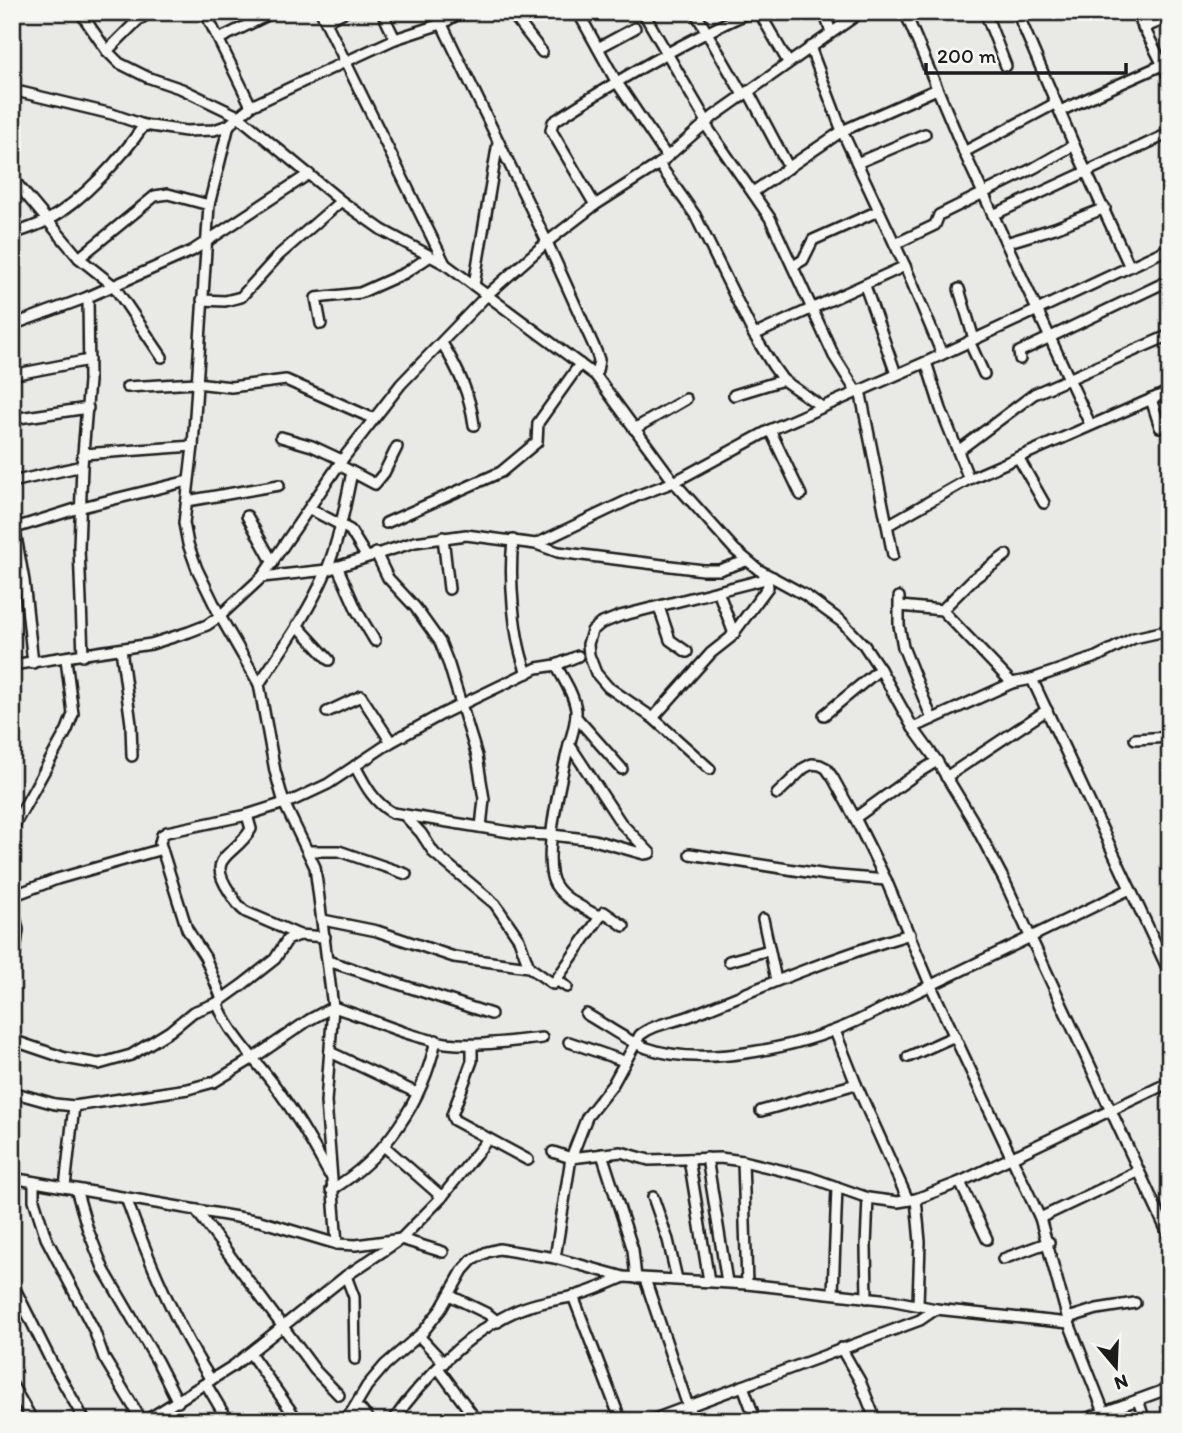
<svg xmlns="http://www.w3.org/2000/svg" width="1182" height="1433" viewBox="0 0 1182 1433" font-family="Itim,sans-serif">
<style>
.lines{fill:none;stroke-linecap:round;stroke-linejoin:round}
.minor-casing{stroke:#1c1c1c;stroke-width:14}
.minor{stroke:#f6f6f2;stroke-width:9}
</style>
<rect width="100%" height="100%" fill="#e9e9e5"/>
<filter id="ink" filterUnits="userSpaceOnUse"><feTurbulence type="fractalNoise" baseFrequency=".0143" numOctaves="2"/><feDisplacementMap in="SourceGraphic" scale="14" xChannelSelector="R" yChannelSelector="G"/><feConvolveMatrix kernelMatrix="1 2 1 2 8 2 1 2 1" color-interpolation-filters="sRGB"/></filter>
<g filter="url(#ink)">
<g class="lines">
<defs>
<g id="minor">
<path d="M80,12l27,39 12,12 28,14 35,12 56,27 103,85 41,29 63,34 151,112"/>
<path d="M205,12l46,94"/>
<path d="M321,12l124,252"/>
<path d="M382,12l13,27"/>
<path d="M436,12l111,230 49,109 3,9 -3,16 78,106 61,68 24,20 46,25 37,27 22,23 16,24 33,59 24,33 35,58 32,61 166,358"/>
<path d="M511,12l31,40"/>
<path d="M578,12l38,69 51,76"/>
<path d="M643,12l64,110"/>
<path d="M695,12l48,83"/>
<path d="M759,12l29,50"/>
<path d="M824,12l7,20"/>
<path d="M905,12l59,140 126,272"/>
<path d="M985,12l21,54"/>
<path d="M1017,12l57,133 55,120"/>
<path d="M1136,12l34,67"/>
<path d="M326,21l18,-9"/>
<path d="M1143,28l27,-11"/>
<path d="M219,39l55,-27"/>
<path d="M810,47l32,84 63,135 37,88"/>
<path d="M598,48l37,-20"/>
<path d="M107,51l30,-30 13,-9"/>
<path d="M12,90l100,24 32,11 42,6 28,-1 15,-5 22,-19 94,-44 50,-23 46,-15 21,-12"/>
<path d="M748,91l41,77"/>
<path d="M1060,111l102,-46"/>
<path d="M705,124l65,94 64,138 22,35"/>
<path d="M229,125l-20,80 -16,241 -9,77 4,21 9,25 23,47 39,68 16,87 9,32 31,64 18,140 -7,95 11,142"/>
<path d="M964,152l92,-49"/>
<path d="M857,163l68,-29"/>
<path d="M659,164l36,51 59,120 19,31 10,14 39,27"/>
<path d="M12,178l67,80 35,28 48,71"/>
<path d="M753,192l89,-61 95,-42"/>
<path d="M595,205l-44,-75 2,-8c64,-42 128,-79 197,-110"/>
<path d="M993,215l177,-82"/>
<path d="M12,234c12,-4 25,-8 36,-14 35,-20 73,-61 96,-95"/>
<path d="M1006,243l49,-15 50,-20"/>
<path d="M895,244l40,-19 4,-10 95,-47 40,-23"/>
<path d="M79,258l76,-62 13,-2 41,11"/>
<path d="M793,266l10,-6 10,-20 65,-29"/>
<path d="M474,285l24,-143"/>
<path d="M865,286l31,88"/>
<path d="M959,289l15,50"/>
<path d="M202,300l23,1 16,-4 38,-42 62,-54"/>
<path d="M321,324l-5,-26 44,-5 45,-20 24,-16"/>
<path d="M12,325l76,-28 104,-46 117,-77"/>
<path d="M754,335l151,-69"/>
<path d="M969,341l15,33"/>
<path d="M442,343c16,26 28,51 32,82"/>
<path d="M1020,359l-1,-7 151,-72"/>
<path d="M926,362l15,47 28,70"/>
<path d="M12,375l77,-15"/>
<path d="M127,387l69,-4 35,4 55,-7 86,38"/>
<path d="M860,390l33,165"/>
<path d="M734,395l49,-15"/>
<path d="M1151,399l9,28h10"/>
<path d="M12,419l76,-11"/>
<path d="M634,429l52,-30"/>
<path d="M770,430l31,65"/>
<path d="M281,437l31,9 30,14"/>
<path d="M958,451l76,-57 136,-59"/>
<path d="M84,454l109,-8"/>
<path d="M1018,457l26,46"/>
<path d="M339,465l36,19 9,-11 13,-26"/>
<path d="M12,482l70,-16"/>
<path d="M187,501l92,-16"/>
<path d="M310,509l40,21 16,26"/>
<path d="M12,514l12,67 9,82"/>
<path d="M247,516l26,47"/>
<path d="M386,523l115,-51 36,-30 1,-19 42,-59"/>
<path d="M888,525l81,-46 201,-88"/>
<path d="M12,529l70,-22 106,-26"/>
<path d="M443,537l6,52"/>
<path d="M513,540c-4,37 0,98 14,133"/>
<path d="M536,544l103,-49 35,-13 96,-52 156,-68 244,-114"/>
<path d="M376,553l12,25 27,29 25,35 9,23 28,91 7,43 -3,28"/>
<path d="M337,566l20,45 18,30"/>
<path d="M262,577l65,-7 88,-28 51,-7 70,9 22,8 145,18h16l27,-9"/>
<path d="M718,591l16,43"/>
<path d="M899,597v28l4,22 29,72"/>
<path d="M900,606l42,4 70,73"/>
<path d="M659,607l11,33 17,12"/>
<path d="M942,610l30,-30 34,-25"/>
<path d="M297,625l32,35"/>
<path d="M121,649l10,75 1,32"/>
<path d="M83,656l-4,-109 3,-81 7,-85 -1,-84"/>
<path d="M12,665l139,-21 38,-12 18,-7 13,-9 42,-39 80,-117 59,-76 86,-89 60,-53 48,-37 64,-41 55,-48 147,-104"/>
<path d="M1032,679l138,295"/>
<path d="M259,684c24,-36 50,-72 67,-112 13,-32 19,-66 26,-100"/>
<path d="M327,712l34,-16 30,46"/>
<path d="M824,715l56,-46"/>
<path d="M576,717l46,52"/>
<path d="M653,718l58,-65 19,-15 38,-51 -1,-8"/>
<path d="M913,728l99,-45 20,-4 64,-22 38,-19 36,-8"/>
<path d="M1135,739l35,-2"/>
<path d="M355,766c10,19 19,37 38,47l129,21 30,1 42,5 50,14 6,-1 -29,-30 -52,-79"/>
<path d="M710,769l-57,-51 -45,-31 -12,-14 -7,-18 -1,-11 4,-13 8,-7 20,-8 153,-39"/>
<path d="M946,777l101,-67"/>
<path d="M777,794l27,-26 8,-4 8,1 6,3 7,10 22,40 31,62 44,104 110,234 29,105 35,89"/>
<path d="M247,815l4,14c-16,28 -46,26 -22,62 5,8 9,16 17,21l53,23 26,2"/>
<path d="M405,816l16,17 13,20 61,51 24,35 10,28"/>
<path d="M855,818l61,-44 21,-13"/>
<path d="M12,829l55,-99 6,-16 -7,-55"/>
<path d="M308,851h31l67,23"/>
<path d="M690,854l137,21 59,5"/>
<path d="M12,896l45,-17 105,-30"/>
<path d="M12,902l6,28 -6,43"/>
<path d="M600,917l4,-5 20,14"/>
<path d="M763,919l13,61"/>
<path d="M323,920l54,11 77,26 75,10 24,17 3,-4 11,7"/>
<path d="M328,961l163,53"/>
<path d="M729,961l40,-11"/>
<path d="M556,980l44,-63c-14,-8 -35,-17 -44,-31 -16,-22 5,-107 11,-133 3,-13 10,-30 9,-43 -2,-16 -13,-31 -20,-45"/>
<path d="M222,999l-17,-42 -18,-28 -27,-86 2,-8 5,-3 80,-17 47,-15 34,-16 63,-42 51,-28 95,-46 19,-3 22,-9"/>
<path d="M217,1003c13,31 35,53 55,79 22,29 40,60 57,92"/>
<path d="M586,1014c20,11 40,27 61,34 58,21 156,-2 210,-27l273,-132"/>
<path d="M835,1031l21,53 52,116"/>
<path d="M12,1040l53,18 34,6 32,-9 39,-24 23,-19 24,-9 25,-18 33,-26 12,-19 12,-5"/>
<path d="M569,1042l55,19"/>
<path d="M472,1045v16l-20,54 2,5 74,40"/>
<path d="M330,1052l87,41"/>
<path d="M908,1057l47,-21"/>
<path d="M12,1092l43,12 19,2 114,-17 26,-7 38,-23 57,-39 24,-13c37,11 74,30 113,36 31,4 65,-2 96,-5"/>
<path d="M761,1111l95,-27"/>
<path d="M385,1147l57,50"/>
<path d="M553,1152l18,6 50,-6 28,8 71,-2 23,3 66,16 59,21 30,4 18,-3 44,-17 210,-100"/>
<path d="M602,1154l31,96 3,28"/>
<path d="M707,1158l20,124"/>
<path d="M689,1159l20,122"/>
<path d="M743,1161l4,123"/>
<path d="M12,1178l248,43 77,23 19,1 45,-6 42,13"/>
<path d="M34,1182v18l12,38 48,92 10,28 38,63"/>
<path d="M960,1182l27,57"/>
<path d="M65,1187l9,-81"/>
<path d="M76,1189l12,41 16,40 53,91 21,41"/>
<path d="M331,1190c54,-32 92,-89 105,-150"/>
<path d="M653,1197l15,43 9,39"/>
<path d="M126,1198c23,64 49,125 85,182"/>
<path d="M916,1199l4,43 -2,62"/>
<path d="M196,1210l119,160 24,25"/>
<path d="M1040,1218l99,-47"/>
<path d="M555,1258l16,-100 16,-41 26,-33 27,-49c15,-12 37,-13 55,-21 71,-29 141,-58 215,-80"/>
<path d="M1003,1259l46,-17"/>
<path d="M346,1276l8,21 1,62"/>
<path d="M645,1279l48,142"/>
<path d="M12,1283l39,78 34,60"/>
<path d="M833,1293l4,-106"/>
<path d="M449,1295l39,19 10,8"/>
<path d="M573,1296l48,125"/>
<path d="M867,1298l-1,-52 2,-48"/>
<path d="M1068,1318l29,-9 38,-6"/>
<path d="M419,1336l25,27"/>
<path d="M841,1348l19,33 16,40"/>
<path d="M250,1353l46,65"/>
<path d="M438,1368l39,53"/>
<path d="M206,1384l22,37"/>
<path d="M12,1385l21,36"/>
<path d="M743,1386l13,35"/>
<path d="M1138,1400l7,21"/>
<path d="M352,1411l15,-25 18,-21 38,-33 18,-23 22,-39 9,-10 15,-8 12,-3 56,9 69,19 123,7 143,16 46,9 133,14"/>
<path d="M145,1421l88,-55 113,-90 55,-37 41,-42 46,-58"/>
<path d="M344,1421c5,-6 8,-13 17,-11l9,11"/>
<path d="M393,1421c29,-42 78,-91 125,-111 17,-7 35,-10 53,-13 17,-4 35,-12 51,-19"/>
<path d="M649,1421l271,-101 16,-11"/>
<path d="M1080,1421l90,-33"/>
</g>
</defs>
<use href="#minor" class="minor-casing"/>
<use href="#minor" class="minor"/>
</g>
</g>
<rect width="1182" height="1433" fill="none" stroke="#f6f6f2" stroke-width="42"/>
<rect x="21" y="21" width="1140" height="1391" fill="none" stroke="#1c1c1c" stroke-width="2.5" filter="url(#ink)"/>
<g transform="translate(1116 1367) rotate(161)" stroke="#f6f6f2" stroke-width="5" paint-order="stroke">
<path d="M0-5L12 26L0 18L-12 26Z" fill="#1c1c1c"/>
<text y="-10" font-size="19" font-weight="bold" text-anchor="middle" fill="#1c1c1c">N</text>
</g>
<path d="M926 63v10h200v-10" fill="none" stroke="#1c1c1c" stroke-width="3.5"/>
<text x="937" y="63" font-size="21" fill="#1c1c1c" stroke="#f6f6f2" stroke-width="5" paint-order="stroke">200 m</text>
</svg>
